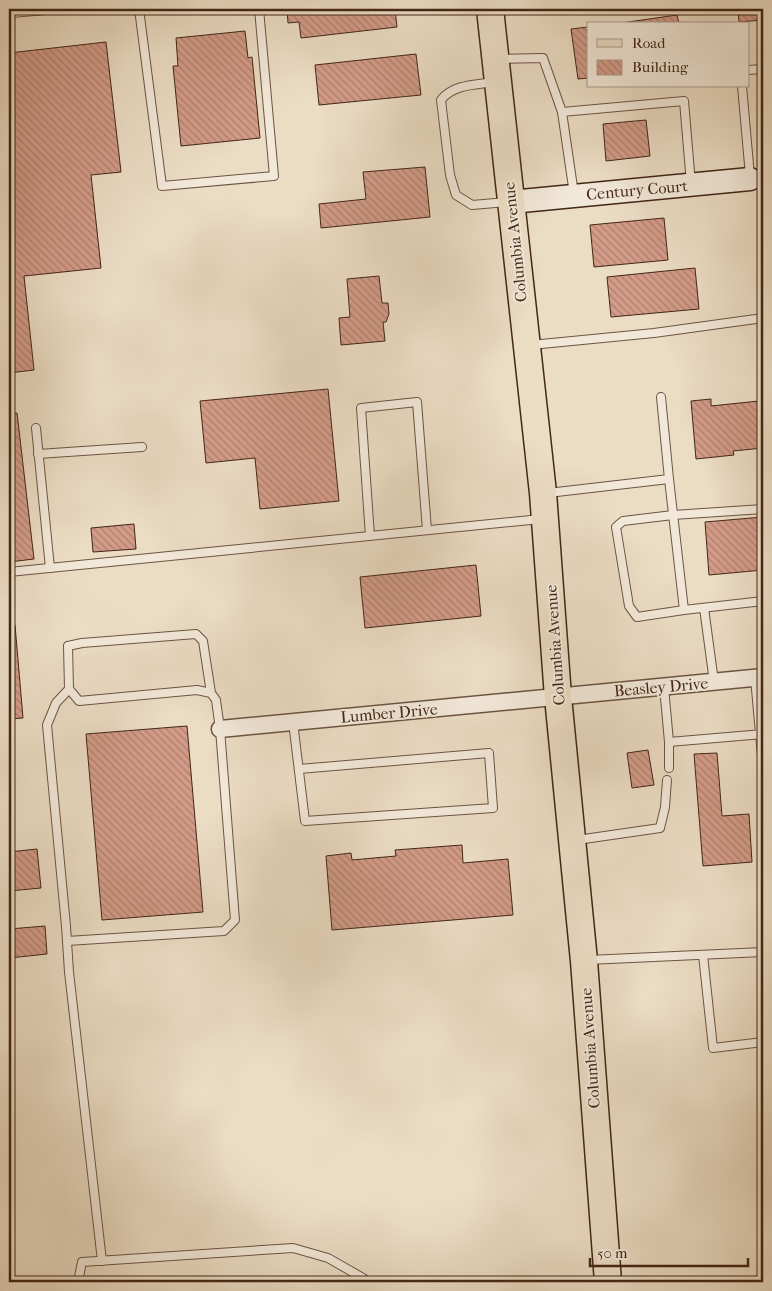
<svg xmlns="http://www.w3.org/2000/svg" width="772" height="1291" viewBox="0 0 772 1291" font-family="'IM FELL French Canon',serif">
<style>
.building{fill:url(#building-back-hatch);stroke:#422616}
.lines{fill:none;stroke-linecap:round;stroke-linejoin:round}
.service-casing{stroke:#6c5442;stroke-width:10}
.minor-casing{stroke:#6c5442;stroke-width:19}
.secondary-casing{stroke:#422616;stroke-width:25}
.primary-casing{stroke:#422616;stroke-width:29}
.service{stroke:#f2e8d9;stroke-width:8}
.minor{stroke:#f2e8d9;stroke-width:16}
.secondary{stroke:#f2e8d9;stroke-width:22}
.primary{stroke:#ebdcc4;stroke-width:26}
.labels{text-anchor:middle;dominant-baseline:central;stroke-width:4;stroke-linejoin:round;paint-order:stroke}
.street-label{font-size:16px;fill:#422616;stroke:#f2e8d9}
</style>
<defs>
<pattern id="building-back-hatch" width="6" height="6" patternUnits="userSpaceOnUse" patternTransform="scale(1.25)"><rect width="6" height="6" fill="#d39b88"/><path d="M-1 5l2 2M0 0l6 6M5-1l2 2" fill="none" stroke="#ad7e6e"/></pattern>
</defs>
<rect width="100%" height="100%" fill="#ebdcc4"/>
<filter id="stains"><feTurbulence type="fractalNoise" baseFrequency=".004" numOctaves="4"/><feColorMatrix values="0 0 0 0 .2 0 0 0 0 .09 0 0 0 0 .02 0 0 0 .5 -.17"/></filter>
<radialGradient id="worn" r=".72"><stop offset=".6" stop-color="#630" stop-opacity="0"/><stop offset="1" stop-color="#630" stop-opacity=".3"/></radialGradient>
<g class="building">
<path d="M287,9h108l2,18 -96,11 -2,-16 -11,1z"/>
<path d="M738,9h25v11l-24,2z"/>
<path d="M677,15l2,9h-65z"/>
<path d="M588,27v51l-10,1 -7,-50z"/>
<path d="M245,31l3,27 4,-1 8,81 -79,8 -8,-80h5l-2,-28z"/>
<path d="M106,42l15,130 -30,3 10,93 -77,8 10,94 -25,3v-320z"/>
<path d="M416,54l5,41 -102,10 -4,-40z"/>
<path d="M646,120l4,36 -44,5 -3,-37z"/>
<path d="M425,167l5,50 -109,11 -2,-24 47,-5 -3,-27z"/>
<path d="M664,218l4,42 -74,7 -4,-42z"/>
<path d="M695,268l4,41 -88,8 -4,-40z"/>
<path d="M379,276l3,27h6l1,11 -3,8h-3l2,19 -44,4 -2,-27 11,-1 -3,-38z"/>
<path d="M328,389l11,112 -79,8 -5,-51 -49,5 -6,-62z"/>
<path d="M711,399v7l48,-5 4,47 -30,3 1,4 -38,4 -5,-58z"/>
<path d="M17,413l17,146 -25,3v-148z"/>
<path d="M763,517v53l-54,5 -4,-53z"/>
<path d="M134,524l2,25 -43,3 -2,-24z"/>
<path d="M476,565l5,51 -116,12 -5,-51z"/>
<path d="M15,625l8,93 -14,1v-93z"/>
<path d="M187,726l16,186 -101,8 -16,-186z"/>
<path d="M648,750l6,35 -22,3 -5,-35z"/>
<path d="M717,753l5,63 27,-2 3,48 -49,4 -9,-112z"/>
<path d="M462,845l1,18 45,-4 5,56 -181,15 -6,-74 25,-3 1,7 44,-4 -1,-6z"/>
<path d="M37,849l4,39 -32,3v-39z"/>
<path d="M45,926l2,28 -38,4v-29z"/>
</g>
<g class="lines">
<defs>
<g id="service">
<path d="M139,9l23,177 112,-10 -15,-167"/>
<path d="M11,13l47,-4"/>
<path d="M499,59l44,-1 19,54 122,-11 7,83"/>
<path d="M748,70l15,-1"/>
<path d="M494,82c-18,3 -41,2 -53,18l9,75 6,20 16,10 35,-3"/>
<path d="M742,86l8,90"/>
<path d="M562,112l12,82"/>
<path d="M531,345l123,-12 109,-15"/>
<path d="M36,428l14,140"/>
<path d="M38,454l104,-7"/>
<path d="M669,479l15,131 79,-9"/>
<path d="M548,493l121,-14 -8,-82"/>
<path d="M370,536l-9,-128 56,-6 10,128"/>
<path d="M9,572l532,-53"/>
<path d="M704,608l10,74"/>
<path d="M684,610l-47,7 -8,-11 -13,-79 7,-6 50,-6 90,-6"/>
<path d="M755,678l8,89"/>
<path d="M664,687l5,55 94,-8"/>
<path d="M69,689l-13,14 -9,22 19,201 3,46 33,289"/>
<path d="M293,722l12,99 188,-13 -4,-55 -190,16"/>
<path d="M669,742v26"/>
<path d="M577,840l83,-12 5,-21 2,-27"/>
<path d="M67,941l157,-10 11,-11 -15,-191 -4,-29 -5,-7 -8,-52 -7,-7 -114,9 -14,3 1,43 10,12 118,-11 14,3"/>
<path d="M703,955l10,93 50,-6"/>
<path d="M588,960l175,-8"/>
<path d="M78,1282l4,-20 211,-14 35,10 35,20 5,4"/>
</g>
<path id="minor" d="M220,729l543,-52"/>
<path id="secondary" d="M511,202l239,-23"/>
<path id="primary" d="M490,9l53,484 15,204 26,264 24,321"/>
</defs>
<use href="#service" class="service-casing"/>
<use href="#minor" class="minor-casing"/>
<use href="#secondary" class="secondary-casing"/>
<use href="#primary" class="primary-casing"/>
<use href="#service" class="service"/>
<use href="#minor" class="minor"/>
<use href="#secondary" class="secondary"/>
<use href="#primary" class="primary"/>
</g>
<g class="labels">
<g class="street-label">
<text transform="translate(637 190) rotate(-5)">Century Court</text>
<text transform="translate(515 242) rotate(-96)">Columbia Avenue</text>
<text transform="translate(555 645) rotate(-94)">Columbia Avenue</text>
<text transform="translate(661 687) rotate(-5)">Beasley Drive</text>
<text transform="translate(389 713) rotate(-5)">Lumber Drive</text>
<text transform="translate(590 1048) rotate(-94)">Columbia Avenue</text>
</g>
</g>
<rect width="772" height="1291" fill="none" stroke="#ebdcc4" stroke-width="30"/>
<rect x="10" y="10" width="752" height="1271" fill="none" stroke="#422616" stroke-width="2.5"/>
<rect x="15" y="15" width="742" height="1261" fill="none" stroke="#422616"/>
<rect x="587" y="22" width="162" height="65" fill="#f2e8d9" stroke="#ac9a8b"/>
<rect x="597" y="39" width="25" height="8" fill="#ebdcc4" stroke="#ac9a8b"/>
<text x="632" y="48" font-size="15" fill="#422616">Road</text>
<rect x="597" y="60" width="25" height="15" fill="url(#building-back-hatch)" stroke="#ac9a8b"/>
<text x="632" y="72" font-size="15" fill="#422616">Building</text>
<path d="M590 1258v8h158v-8" fill="none" stroke="#422616" stroke-width="2.5"/>
<text x="597" y="1258" font-size="15" fill="#422616" stroke="#f2e8d9" stroke-width="4" paint-order="stroke">50 m</text>
<rect width="100%" height="100%" filter="url(#stains)"/>
<rect width="100%" height="100%" fill="url(#worn)"/>
</svg>
